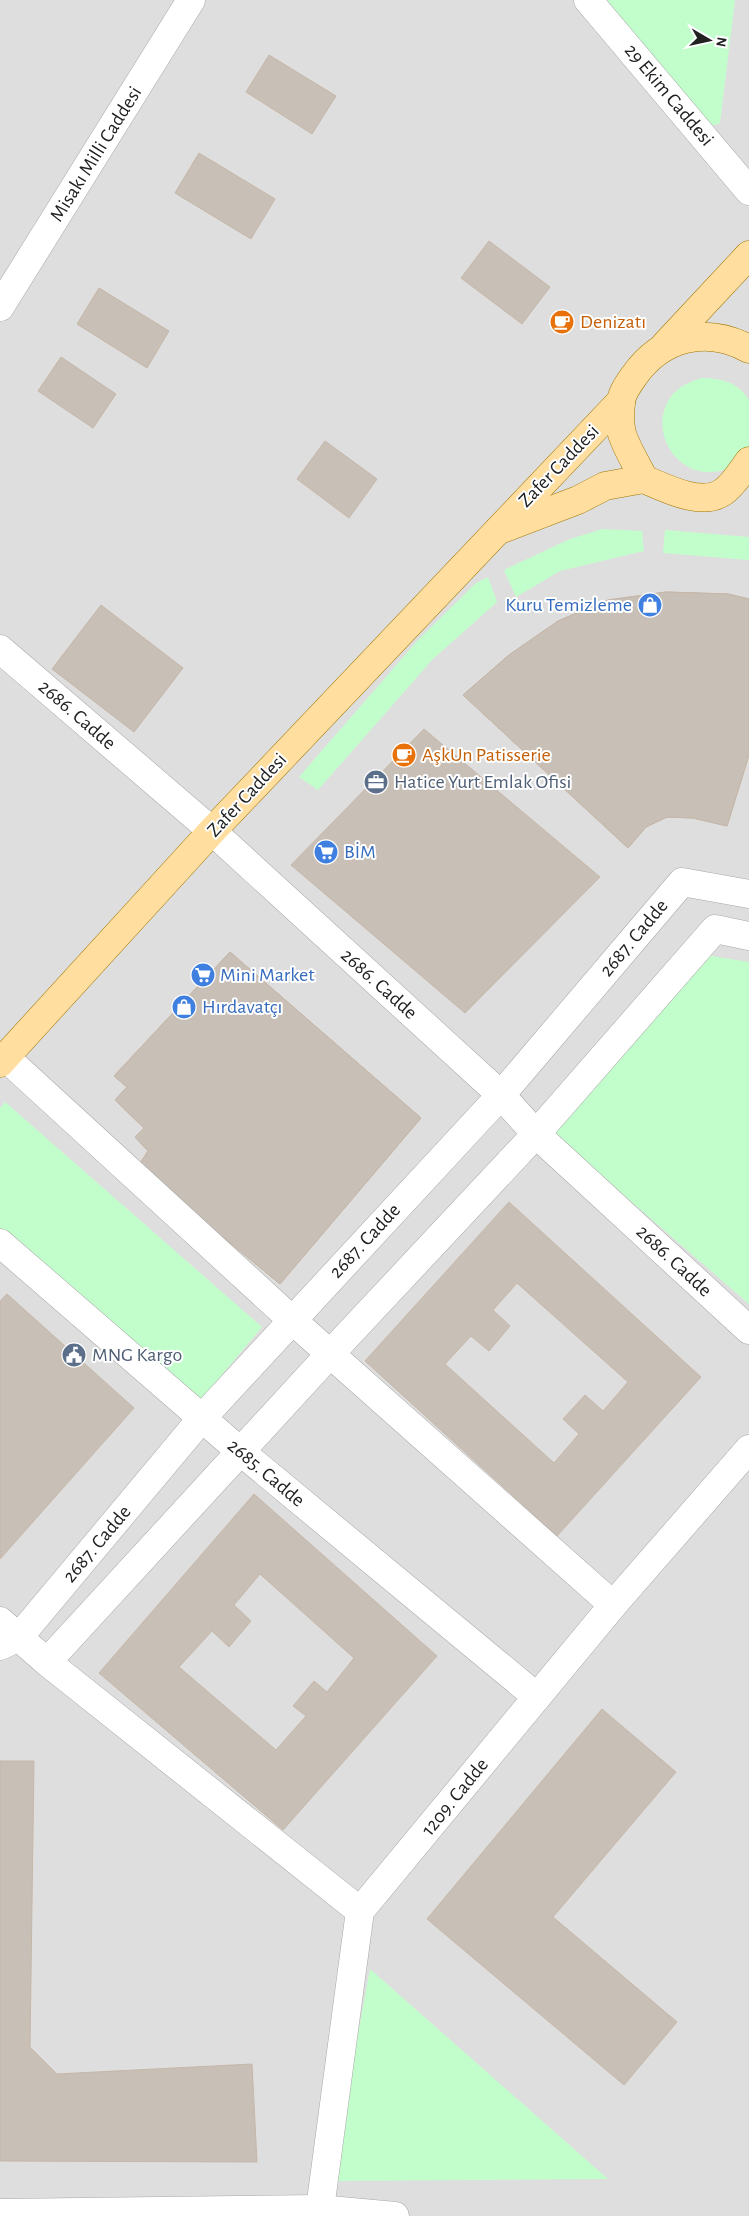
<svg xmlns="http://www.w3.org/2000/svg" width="749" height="2216" viewBox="0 0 749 2216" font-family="'Alegreya Sans',sans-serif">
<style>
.residential{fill:#dfdede}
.park{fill:#c2fecc}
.building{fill:#c8bfb6;stroke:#c6b7a8;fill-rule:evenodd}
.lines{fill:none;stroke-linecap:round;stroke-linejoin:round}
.minor-casing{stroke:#a8a8a8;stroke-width:29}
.major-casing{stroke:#9e7700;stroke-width:29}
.minor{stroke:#fff;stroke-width:28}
.major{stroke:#ffde9f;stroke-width:28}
.labels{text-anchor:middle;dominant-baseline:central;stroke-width:4;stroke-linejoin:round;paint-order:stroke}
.street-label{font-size:20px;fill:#212121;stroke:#fff}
.food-label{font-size:20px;fill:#c56008;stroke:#fff;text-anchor:start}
.shop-label{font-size:20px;fill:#366cbe;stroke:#fff;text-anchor:start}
.service-label{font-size:20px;fill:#4e5e75;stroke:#fff;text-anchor:start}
</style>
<rect width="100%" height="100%" fill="#f2efe7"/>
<rect class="residential" x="0" y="0" width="749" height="2216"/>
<g class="park">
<path d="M605,0h130l-15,123 -8,3z"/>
<path d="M701,378c20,0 37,4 48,22v51c-7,5 -13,13 -21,17 -6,4 -15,4 -23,4 -36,-4 -57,-50 -31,-79 8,-8 16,-11 27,-15z"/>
<path d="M603,529l39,2 2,20 -84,20 -44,26 -12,-27 66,-31z"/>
<path d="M665,530l84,7v23l-86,-7z"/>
<path d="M488,577l9,25 -64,57 -115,131 -19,-13 119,-137 58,-57z"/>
<path d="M705,955l44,7v342l-197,-171z"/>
<path d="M5,1102l257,225 -62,74 -200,-172v-121z"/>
<path d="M370,1969l238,210 -277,2z"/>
</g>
<g class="building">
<path d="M269,55l67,41 -24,38 -66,-42z"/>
<path d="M199,153l76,46 -24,40 -76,-46z"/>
<path d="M489,241l61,46 -28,37 -61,-46z"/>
<path d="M99,288l70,43 -22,37 -70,-44z"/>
<path d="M61,357l55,37 -23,34 -55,-37z"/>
<path d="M325,441l52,38 -28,39 -52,-39z"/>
<path d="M666,592l62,2 21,5v156l-22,71 -34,-8 -26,-1 -21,10 -18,21 -165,-153 46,-40 49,-34 50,-21zM695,654l26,5 -9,38 -13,-2 -10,2 -8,9 -1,8 8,8 16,5 -13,42 -16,-3 -17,2 -15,12 -36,-33 8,-5 4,-10 -5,-11 -8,-7 -11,-1 -13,13 -25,-25 25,-19 37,-17 41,-10z"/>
<path d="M666,592l62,2 21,5v156l-22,71 -34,-8 -26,-1 -21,10 -18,21 -165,-153 46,-40 49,-34 50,-21z"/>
<path d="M101,605l82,63 -49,64 -82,-63z"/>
<path d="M424,729l176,148 -135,136 -174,-148z"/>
<path d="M230,952l191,166 -141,166 -142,-117 10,-16 -13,-14 9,-9 -29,-28 12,-13 -13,-11zM239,1044l89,79 -19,21 -10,-9 -7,-2 -7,3 -5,6 -1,8 12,13 -16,18 -88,-77 14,-16 12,9 7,2 7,-1 7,-5 2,-7 -1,-7 -14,-15z"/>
<path d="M230,952l191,166 -141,166 -142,-117 10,-16 -13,-14 9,-9 -29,-28 12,-13 -13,-11z"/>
<path d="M509,1202l192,175 -144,159 -192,-175zM517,1283l111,99 -25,29 -18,-16 -22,24 16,15 -25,29 -109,-99 26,-28 18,15 21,-25 -17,-16z"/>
<path d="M7,1294l127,114 -134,151v-258z"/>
<path d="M254,1494l183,162 -154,174 -184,-157zM260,1574l94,84 -27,34 -13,-11 -21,25 13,10 -30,34 -97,-83 33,-36 17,16 22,-26 -17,-16z"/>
<path d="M602,1709l74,63 -123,145 124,105 -53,63 -197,-166z"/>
<path d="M0,1761h34l-4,286 27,27 195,-10 5,98 -257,-1z"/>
</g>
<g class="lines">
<defs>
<g id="minor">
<path d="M588,0l161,191"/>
<path d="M0,307l191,-307"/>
<path d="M0,649l212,182 289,264 35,39 213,196"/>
<path d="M5,1057l287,263 321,285"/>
<path d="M0,1243l241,209 296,245"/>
<path d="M0,1621l47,41 313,249"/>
<path d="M0,1646l19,-9 183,-219 299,-323 181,-213 67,12"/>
<path d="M47,1662l283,-308 206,-220 179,-205 34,7"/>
<path d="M0,2213l319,-4 76,7"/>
<path d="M319,2216l41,-305 253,-306 136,-156"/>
</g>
<g id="major">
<path d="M665,345l84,-90"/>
<path d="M749,349c-42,-23 -87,-13 -115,27 -5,7 -13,18 -13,27 -1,9 -1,23 1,31 5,15 15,31 22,45 21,9 58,28 79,13 11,-8 18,-20 26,-31"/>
<path d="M502,529l76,-29 27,-14 39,-7"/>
<path d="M0,1063l212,-232 409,-430"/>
</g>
</defs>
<use href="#minor" class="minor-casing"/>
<use href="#major" class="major-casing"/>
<use href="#minor" class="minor"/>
<use href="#major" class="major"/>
</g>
<defs>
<symbol id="cafe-disc" viewBox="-11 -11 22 22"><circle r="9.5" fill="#e8710a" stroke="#fff"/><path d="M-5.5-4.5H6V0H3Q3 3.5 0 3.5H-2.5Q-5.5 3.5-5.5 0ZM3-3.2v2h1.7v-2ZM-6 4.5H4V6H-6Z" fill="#fff"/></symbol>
<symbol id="shop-disc" viewBox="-11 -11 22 22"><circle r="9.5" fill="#3f7fe0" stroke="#fff"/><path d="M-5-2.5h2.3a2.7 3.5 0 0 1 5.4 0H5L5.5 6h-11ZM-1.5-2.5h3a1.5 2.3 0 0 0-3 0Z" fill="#fff"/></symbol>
<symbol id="office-disc" viewBox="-11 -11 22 22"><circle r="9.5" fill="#5c6f8a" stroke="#fff"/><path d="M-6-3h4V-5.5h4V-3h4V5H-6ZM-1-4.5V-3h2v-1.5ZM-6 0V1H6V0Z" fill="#fff"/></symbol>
<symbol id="supermarket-disc" viewBox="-11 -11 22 22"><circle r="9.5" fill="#3f7fe0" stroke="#fff"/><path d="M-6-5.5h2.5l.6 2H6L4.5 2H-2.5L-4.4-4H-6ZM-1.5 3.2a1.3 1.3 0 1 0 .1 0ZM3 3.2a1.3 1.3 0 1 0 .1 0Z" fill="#fff"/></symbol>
<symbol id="civic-disc" viewBox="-11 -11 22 22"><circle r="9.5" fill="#5c6f8a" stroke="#fff"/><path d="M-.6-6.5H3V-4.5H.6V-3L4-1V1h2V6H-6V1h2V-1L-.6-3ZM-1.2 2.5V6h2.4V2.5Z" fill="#fff"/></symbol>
</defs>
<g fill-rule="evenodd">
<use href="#cafe-disc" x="548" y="308" width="28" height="28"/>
<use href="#shop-disc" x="636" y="591" width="28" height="28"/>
<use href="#cafe-disc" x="390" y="741" width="28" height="28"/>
<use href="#office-disc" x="362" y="768" width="28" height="28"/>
<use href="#supermarket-disc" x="312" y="838" width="28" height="28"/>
<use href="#supermarket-disc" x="189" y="961" width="28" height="28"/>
<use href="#shop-disc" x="170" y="993" width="28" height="28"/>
<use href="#civic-disc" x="60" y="1341" width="28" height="28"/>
</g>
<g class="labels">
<g class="street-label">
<text transform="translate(669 95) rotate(50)">29 Ekim Caddesi</text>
<text transform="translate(96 154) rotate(-58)">Misakı Milli Caddesi</text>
<text transform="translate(559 466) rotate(-46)">Zafer Caddesi</text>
<text transform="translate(77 715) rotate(41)">2686. Cadde</text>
<text transform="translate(247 795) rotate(-47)">Zafer Caddesi</text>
<text transform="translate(634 938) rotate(-50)">2687. Cadde</text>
<text transform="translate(379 984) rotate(42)">2686. Cadde</text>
<text transform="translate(365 1241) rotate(-47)">2687. Cadde</text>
<text transform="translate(674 1261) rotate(43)">2686. Cadde</text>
<text transform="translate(266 1473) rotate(40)">2685. Cadde</text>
<text transform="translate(97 1544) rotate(-50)">2687. Cadde</text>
<text transform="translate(455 1797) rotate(-51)">1209. Cadde</text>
</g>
<g class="food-label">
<text x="580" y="322">Denizatı</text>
<text x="422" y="755">AşkUn Patisserie</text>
</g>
<g class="shop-label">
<text x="632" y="605" text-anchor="end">Kuru Temizleme</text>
<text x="344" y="852">BİM</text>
<text x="220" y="975">Mini Market</text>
<text x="202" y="1007">Hırdavatçı</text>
</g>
<g class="service-label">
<text x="394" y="782">Hatice Yurt Emlak Ofisi</text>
<text x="92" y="1355">MNG Kargo</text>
</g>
</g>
<g transform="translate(709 40) rotate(99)" stroke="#ffffff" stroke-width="4" paint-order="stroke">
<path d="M0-4L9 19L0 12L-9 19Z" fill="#212121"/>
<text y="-8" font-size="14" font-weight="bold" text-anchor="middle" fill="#212121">N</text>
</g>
</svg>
